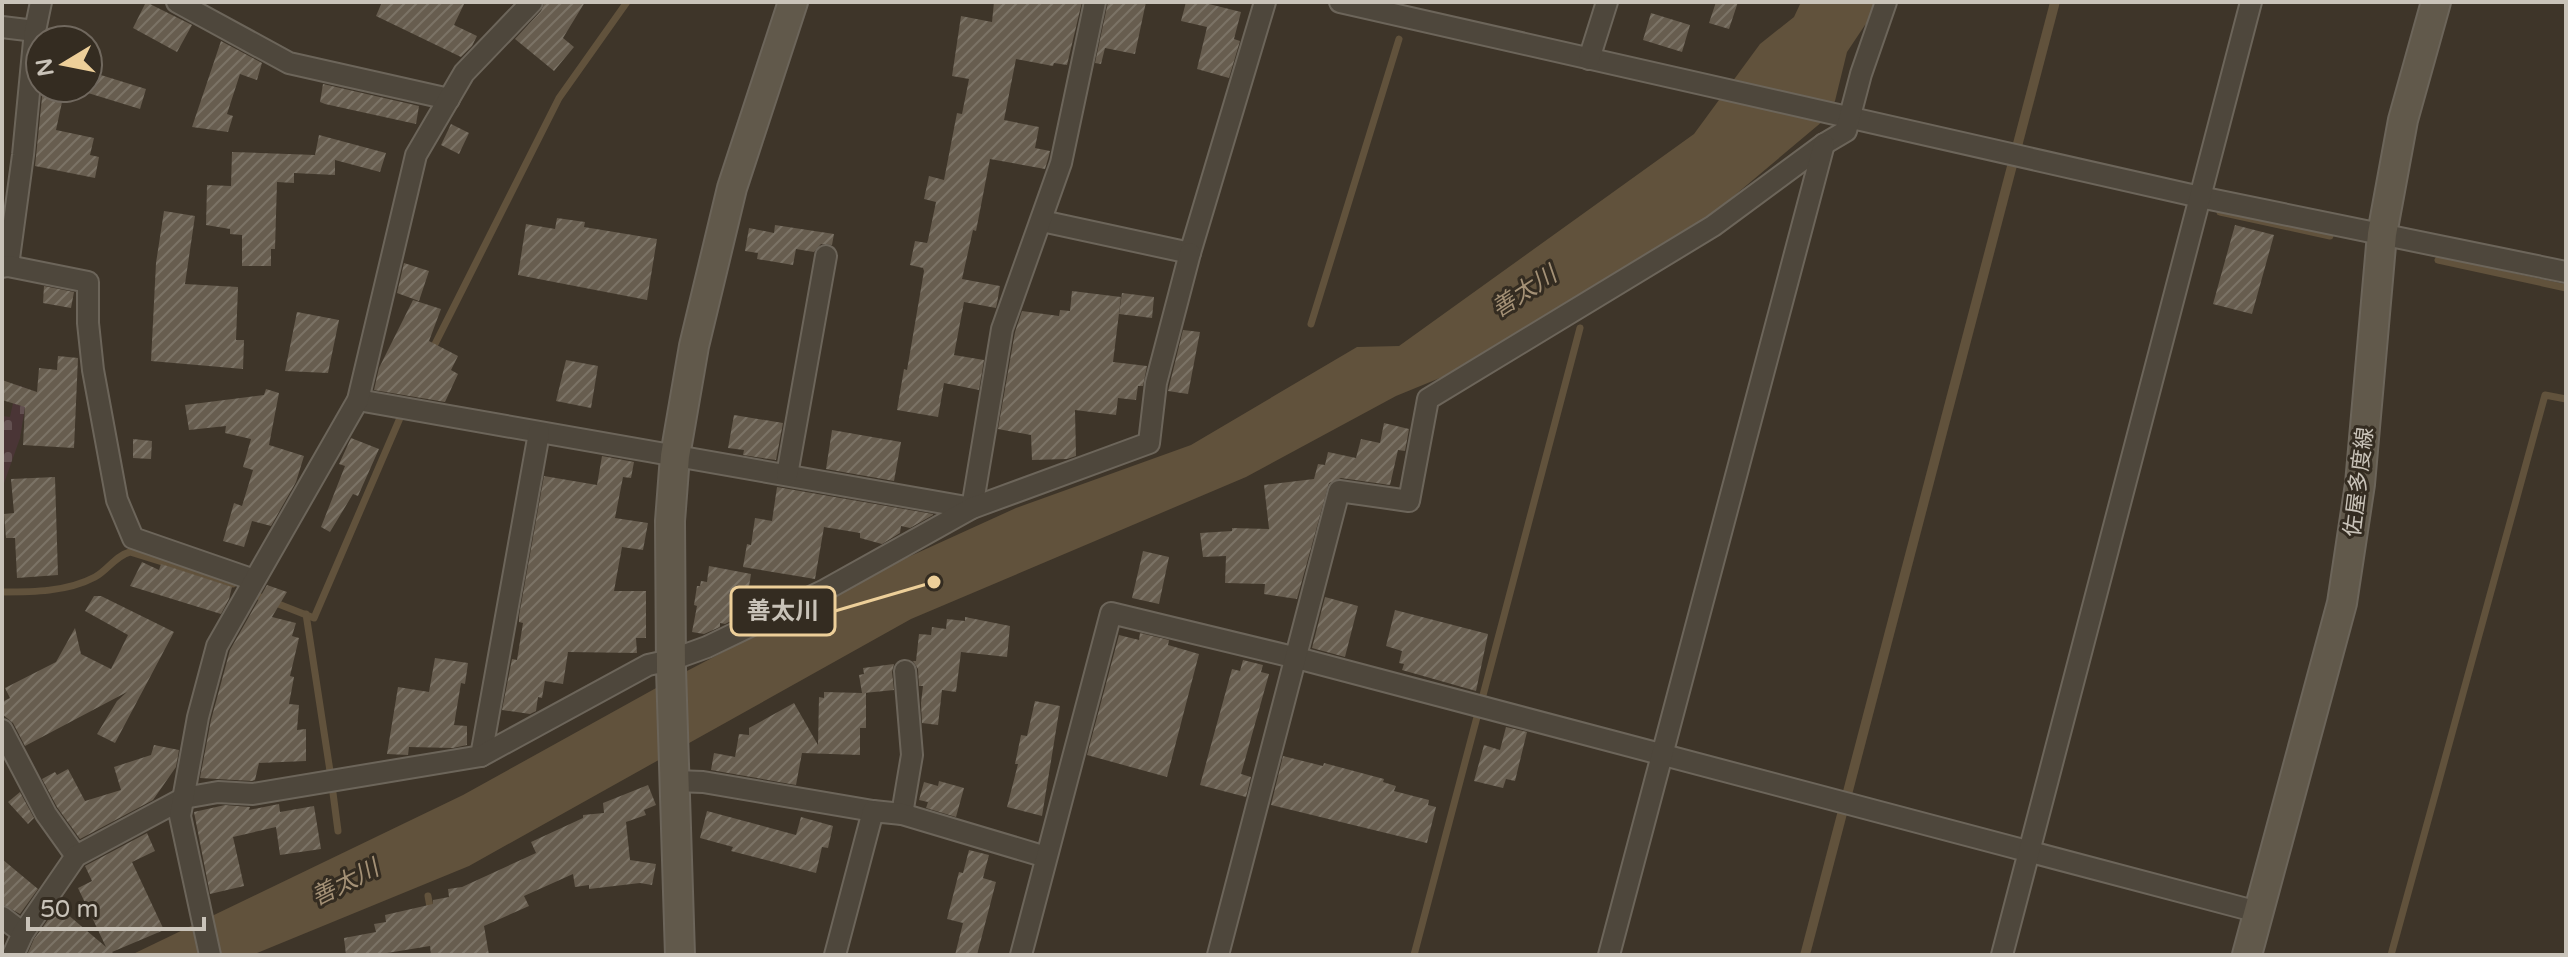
<svg xmlns="http://www.w3.org/2000/svg" width="2568" height="957" viewBox="0 0 2568 957" font-family="'Varela Round','Noto Sans JP',sans-serif">
<style>
.cemetery{fill:url(#cemetery-stones)}
.water{fill:#61523c}
.lines{fill:none;stroke-linecap:round;stroke-linejoin:round}
.stream{stroke:#61523c;stroke-width:7}
.building{fill:url(#building-hatch)}
.street-casing{stroke:#6c655a;stroke-width:24}
.secondary-casing{stroke:#6c655a;stroke-width:32}
.street{stroke:#4e473c;stroke-width:20}
.secondary{stroke:#61594b;stroke-width:28}
.labels{text-anchor:middle;dominant-baseline:central;stroke-width:6;stroke-linejoin:round;paint-order:stroke}
.street-label{font-size:22px;fill:#c9c3b9;stroke:#342c21}
.water-label{font-size:24px;font-style:italic;fill:#a49176;stroke:#342c21}
.leader{fill:none;stroke:#edcf99;stroke-width:3}
.callout-dot{fill:#edcf99;stroke:#342c21;stroke-width:3}
.callout{fill:#342c21;stroke:#edcf99;stroke-width:3}
.callout-label{font-size:24px;text-anchor:middle;font-weight:bold;fill:#c9c3b9}
</style>
<defs>
<pattern id="cemetery-stones" width="16" height="16" patternUnits="userSpaceOnUse" patternTransform="scale(2)"><rect width="16" height="16" fill="#4a3536"/><path d="M2 7V4a2 2 0 0 1 4 0v3zM10 15v-3a2 2 0 0 1 4 0v3z" fill="#635151"/></pattern>
<pattern id="building-hatch" width="6" height="6" patternUnits="userSpaceOnUse" patternTransform="scale(2)"><rect width="6" height="6" fill="#675d4f"/><path d="M-1 1l2-2M0 6l6-6M5 7l2-2" fill="none" stroke="#7b7366"/></pattern>
</defs>
<rect width="100%" height="100%" fill="#3e3529"/>
<path class="cemetery" d="M17,385l11,4 -8,49 -17,48 -1,14v-84l8,1z"/>
<g class="water">
<path d="M1801,2h81l-7,17 -10,6 -18,27 -12,49 -12,20 -113,95 -236,148 -78,32 -150,81 -335,142 -442,247 -217,89h-121l332,-160 222,-123 197,-103 134,-61 175,-63 166,-98 42,-1 295,-212 66,-90 34,-27z"/>
<path d="M2050,2h10l-250,953h-10z"/>
</g>
<g class="lines">
<g class="stream">
<path d="M2220,212l110,24"/>
<path d="M2438,260l128,28"/>
<path d="M1311,324l88,-285"/>
<path d="M432,350l127,-252 68,-96"/>
<path d="M2,592c30,0 65,0 93,-15 13,-7 20,-21 35,-25l103,32"/>
<path d="M258,596l56,22 86,-200"/>
<path d="M306,614l24,157"/>
<path d="M1482,699l98,-371"/>
<path d="M333,793l5,38"/>
<path d="M428,896l3,17"/>
<path d="M1414,955l63,-238"/>
<path d="M2391,955l154,-560 21,4"/>
</g>
</g>
<g class="building">
<path d="M146,2l46,23 -15,27 -44,-24z"/>
<path d="M382,2h83l-11,23 23,11 -5,10 -11,11 -85,-41z"/>
<path d="M545,2h40l-22,36 11,9 -20,24 -39,-32 26,-28z"/>
<path d="M994,2h88l-15,63 -13,-2 -1,3 -37,-7 -12,61 35,7 -4,21 15,3 -2,8 -3,10 -55,-10 -14,72 -3,-1 -11,49 38,7 -3,17 -1,5 -32,-6 -10,53 30,5 -5,30 -35,-7 -6,34 -41,-7 7,-41 3,1 17,-99 -1,-3 -13,-3 5,-24 12,2 1,-3 8,-38 -12,-3 5,-23 15,4 13,-67 5,1 7,-35 -17,-3 9,-60 31,6z"/>
<path d="M1108,2h38l-11,52 -30,-6 -4,16 -6,-1z"/>
<path d="M1186,2h15l40,10 -7,27 6,2 -11,37 -32,-9 10,-42 -26,-6z"/>
<path d="M1716,2h22l-9,27 -20,-6z"/>
<path d="M1651,13l39,12 -8,27 -39,-12z"/>
<path d="M221,41l41,22 -5,17 -17,-6 -13,40 6,2 -5,16 -36,-5z"/>
<path d="M88,71l58,18 -6,20 -52,-16z"/>
<path d="M323,84l96,22 -3,18 -91,-20 -5,-2z"/>
<path d="M43,88h22l-9,42 38,8 -4,17 9,2 -4,21 -60,-12z"/>
<path d="M451,124l18,9 -10,21 -18,-9z"/>
<path d="M319,135l67,18 -6,19 -45,-12v15l-41,-2v10l-17,-1 -2,67h-4v17h-29v-31l-12,-1v-5l-24,-4 1,-40 24,1 1,-34 83,3z"/>
<path d="M164,211l31,5 -10,68 53,3 -2,53h8l-1,29 -92,-8 5,-98z"/>
<path d="M557,218l28,4 -1,5 73,12 -10,61 -129,-25 8,-51 29,5z"/>
<path d="M775,225l59,9 -2,11 -11,-1 -7,8 -18,-3 -3,16 -36,-6 1,-6 -13,-2 4,-23 25,5z"/>
<path d="M2235,225l39,10 -22,79 -39,-10z"/>
<path d="M404,263l25,8 -10,30 -22,-8z"/>
<path d="M44,286l30,6 -3,16 -28,-5z"/>
<path d="M1072,291l49,6 -8,65 34,4 -4,20h-5l-2,14 -18,-2 -2,17 -41,-5 1,46 -9,3 -35,1 -1,-25 -33,-6 17,-97 7,-21 37,5 1,-6 10,1z"/>
<path d="M1122,293l32,4 -2,21 -33,-4z"/>
<path d="M413,300l28,9 -12,32 29,15 -7,14 7,4 -13,28 -71,-12 5,-22z"/>
<path d="M297,312l42,8 -11,53 -43,-2z"/>
<path d="M1183,330l17,2 -12,62 -20,-3z"/>
<path d="M58,356l20,2 -4,90 -51,-3 2,-38 -23,-7v-20l35,12 2,-24 18,2z"/>
<path d="M566,360l32,6 -7,42 -35,-7z"/>
<path d="M266,389l13,4 -10,52 35,11 -8,26 -25,44 -19,-5 -8,26 -21,-6 11,-38 8,3 11,-36 -10,-3 8,-28 -26,-6 1,-7 -37,4 -4,-25 79,-10z"/>
<path d="M734,415l49,8 -7,37 -33,-5 1,-5 -16,-2z"/>
<path d="M1384,423l25,6 -4,22 -7,-1 -8,35 -49,-7 -12,5 -32,116 -33,-5 1,-10 -40,-1 1,-27 -23,1 -3,-24 32,-2v-3l37,1 -5,-44 50,-6 4,-15 7,1 3,-13 28,6 5,-19 19,4z"/>
<path d="M832,430l69,12 -7,39 -68,-12z"/>
<path d="M351,438l28,11 -21,47 -5,-2 -23,38 -9,-5 24,-61 -6,-2z"/>
<path d="M133,439l19,2 -1,18 -18,-1z"/>
<path d="M602,456l32,6 -3,16 -8,-1 -8,41 33,5 -5,27 -21,-3 -8,44h32v47h-10l1,15 -69,-1 -5,32 -18,-3 -3,17 -4,-1 -2,14 -6,3 -28,-4 10,-51 5,1 6,-37 -4,-1v-6l25,-140 53,9z"/>
<path d="M55,477l3,98 -41,3 -2,-40h-9l-2,-24 10,-1 -3,-34z"/>
<path d="M777,487l156,27v1l-23,13 -9,-2 -1,7 -18,11 -22,-6v-5l-36,-6 -9,52 -72,-12 4,-23 4,1 4,-27 17,3z"/>
<path d="M1143,551l26,6 -10,47 -27,-6z"/>
<path d="M142,562l17,8 2,-6 71,23 -3,12 -8,15 -91,-28z"/>
<path d="M709,566l42,8 -6,38 -5,-1 -1,6 -14,7 -5,-1v4l-16,7 -12,-2 5,-26 -3,-1 3,-19h3l1,-5 6,1z"/>
<path d="M267,585l20,7 -15,25 24,6 -4,13 7,2 -9,38 4,1 -5,27 10,1 -2,25 9,-1v32l-47,2 -4,17 -3,1 -52,-3 11,-58 19,-70z"/>
<path d="M94,596h7l73,36 -59,111 -18,-9 20,-33 10,-9 -102,54 -12,-23 -11,-9v-12l8,-4 -5,-10 51,-26 19,-34 6,26 30,15 17,-34 -43,-24z"/>
<path d="M1325,597l33,9 -13,51 -33,-9z"/>
<path d="M1395,610l93,24 -12,57 -74,-21 2,-6 -5,-1 3,-12 -16,-5z"/>
<path d="M965,617l45,9 -3,31 -46,-5 -5,40 -14,-2 -4,35 -16,-2 -1,-20 2,-17h-4l-1,-17 -5,-8h3l3,-27 12,1 1,-8 14,2 1,-10 18,2z"/>
<path d="M1140,633l29,7 -1,5 31,9 -32,123 -80,-22 32,-120 20,5z"/>
<path d="M435,658l33,5 -3,21 -4,-1 -7,42 13,1v19l-14,3 -44,-1 -1,8 -21,-1 11,-67 31,5z"/>
<path d="M1243,660l20,5 -2,7 8,2 -28,100 10,3 -5,20 -46,-12 32,-116 8,2z"/>
<path d="M894,664l-2,8 2,18 -30,3h2v35h-6v27l-58,-2 -6,32 -85,-15 3,-17 21,4 4,-23 10,1v-7l45,-25 24,42 1,-48 5,1v-6l38,1 -3,-18 5,-1 -1,-6z"/>
<path d="M1035,701l25,5 -18,110 -35,-9 11,-43h-3l6,-29 6,1z"/>
<path d="M1506,727l21,5 -12,49 -9,-2 -3,9 -29,-7 10,-36 16,5z"/>
<path d="M154,745l25,5 -3,17 -23,33 -73,39 -23,-32 -15,-28 13,-7 2,3 11,-6 17,32 36,-11 -7,-23 37,-12z"/>
<path d="M1283,756l40,10 1,-3 60,16 -1,3 13,4 -2,5 35,9 -1,5 8,2 -9,36 -156,-38z"/>
<path d="M939,781l25,7 -8,29 -30,-9 2,-6 -9,-2 5,-18 14,4z"/>
<path d="M648,785l8,20 -12,5 2,5 -20,7 4,38 26,4 -4,21 -12,-2 -51,6v-4l-14,2 -2,-13 -49,22 5,10 -45,20 5,29h-58l-1,-9 -43,7v2h-41l-2,-17 32,-6 -2,-8 12,-2 -1,-7 48,-11v-4l16,-3 -1,-8 14,-2 74,-34 -5,-11 52,-24v-3l21,-2 -1,-10z"/>
<path d="M20,792l14,26 -6,6 -20,-22z"/>
<path d="M279,804l1,8 34,-6 7,43 -41,6 -4,-28 -43,10 11,49 -34,8 -16,-82 31,-7 25,2 -1,3z"/>
<path d="M707,811l89,24 5,-18 32,9 -5,22 -6,-1 -6,26 -85,-22 2,-4 -33,-9z"/>
<path d="M147,833l8,18 -23,11 32,68 -52,22 3,3h-88l7,-16 19,-26 6,4 8,-3 39,33 -28,-59 14,-7 -7,-15z"/>
<path d="M969,850l20,5 -6,23 13,4 -19,73h-22l8,-32 -16,-4 12,-47 4,1z"/>
<path d="M2,859l36,30 -18,25 -18,-10z"/>
</g>
<g class="lines">
<defs>
<g id="street">
<path d="M177,2l112,61 160,36"/>
<path d="M1340,2l860,195 366,75"/>
<path d="M2,27l33,4"/>
<path d="M1589,59l18,-57"/>
<path d="M1042,221l148,32 75,-251"/>
<path d="M8,266l15,-111 12,-124 6,-29"/>
<path d="M2,267l6,-1 80,16v41l5,47 24,130 16,38 121,42"/>
<path d="M358,400l614,108 30,-179 59,-166 34,-161"/>
<path d="M787,475l39,-219"/>
<path d="M2,730l44,84 30,42"/>
<path d="M481,756l58,-323"/>
<path d="M675,781l28,1 170,29"/>
<path d="M902,814l10,-59 -7,-84"/>
<path d="M2,917l21,16"/>
<path d="M13,955l10,-22 53,-77 108,-58 34,-6 35,2 228,-38 167,-91 23,-5 36,-13 118,-57 147,-82 177,-65 7,-60 34,-130"/>
<path d="M210,955l-30,-139 18,-99 19,-71 141,-246 58,-245 48,-82 68,-71"/>
<path d="M835,955l38,-144 29,3 144,43"/>
<path d="M1021,955l90,-342 186,45 961,254"/>
<path d="M1218,955l121,-464 70,10 19,-102 285,-173 111,-82 22,-13 15,-57 25,-72"/>
<path d="M1609,955l215,-811"/>
<path d="M2002,955l249,-953"/>
</g>
<g id="secondary">
<path d="M680,955l-9,-286 -1,-148 5,-65 19,-110 38,-158 61,-186"/>
<path d="M2247,955l95,-352 18,-119 22,-250 21,-114 33,-118"/>
</g>
</defs>
<use href="#street" class="street-casing"/>
<use href="#secondary" class="secondary-casing"/>
<use href="#street" class="street"/>
<use href="#secondary" class="secondary"/>
</g>
<g class="labels">
<g class="street-label">
<text transform="translate(2359 482) rotate(-83)">佐屋多度線</text>
</g>
<g class="water-label">
<text transform="translate(1524 292) rotate(-33)">善太川</text>
<text transform="translate(345 883) rotate(-27)">善太川</text>
</g>
</g>
<path class="leader" d="M934 582L835 611"/>
<circle class="callout-dot" cx="934" cy="582" r="8"/>
<rect class="callout" x="731" y="587" width="104" height="48" rx="8"/>
<g class="callout-label">
<text x="783" y="619">善太川</text>
</g>
<rect width="2568" height="957" fill="none" stroke="#c9c3b9" stroke-width="8"/>
<g transform="translate(64 64) rotate(260)"><circle r="38" fill="#342c21" stroke="#70685e" stroke-width="2"/>
<path d="M0-6L14 30L0 20L-14 30Z" fill="#edcf99"/>
<text y="-12" font-size="22" font-weight="bold" text-anchor="middle" fill="#c9c3b9">N</text>
</g>
<path d="M28 917v12h176v-12" fill="none" stroke="#c9c3b9" stroke-width="4"/>
<text x="40" y="917" font-size="24" fill="#c9c3b9" stroke="#342c21" stroke-width="6" paint-order="stroke">50 m</text>
</svg>
